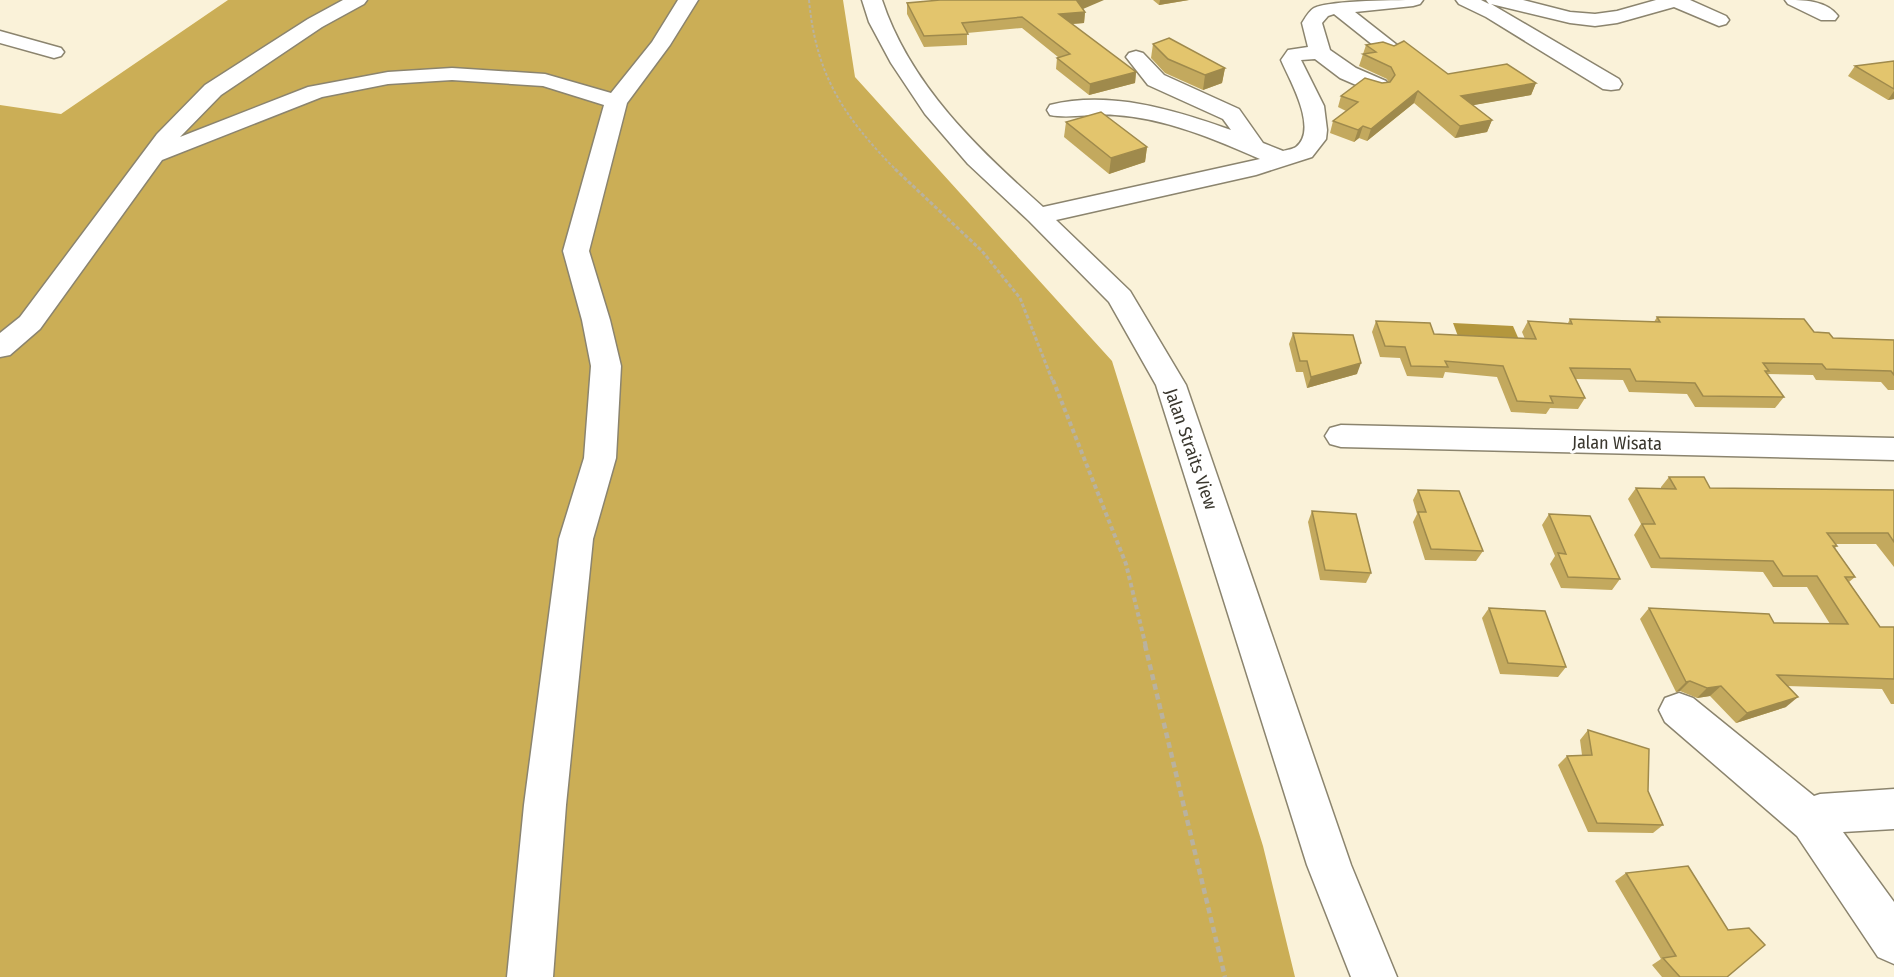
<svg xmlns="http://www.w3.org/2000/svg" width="1894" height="977" viewBox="0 0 1894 977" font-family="'Fira Sans Condensed',sans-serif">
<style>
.forest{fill:#cbae56}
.water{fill:#b4973d}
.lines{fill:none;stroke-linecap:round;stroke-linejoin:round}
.minor-casing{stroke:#8b846e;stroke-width:3}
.path-far3{stroke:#b9b29f;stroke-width:2;stroke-dasharray:3 2;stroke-linecap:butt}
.path-far2{stroke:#b9b29f;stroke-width:3;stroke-dasharray:4 2;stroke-linecap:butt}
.path-far1{stroke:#b9b29f;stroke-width:4;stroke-dasharray:4.5 3;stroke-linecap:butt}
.path{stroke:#b9b29f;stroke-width:4.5;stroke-dasharray:6 4;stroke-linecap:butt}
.minor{fill:#fff;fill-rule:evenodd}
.wall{fill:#c3a95e}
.shaded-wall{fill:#9f8a4c}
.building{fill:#e3c56d;stroke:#9f8a4c;stroke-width:1.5}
.labels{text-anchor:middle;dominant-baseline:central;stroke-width:6;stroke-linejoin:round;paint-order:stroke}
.street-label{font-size:18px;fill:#3a372e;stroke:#fff}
</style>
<rect width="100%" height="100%" fill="#faf2d9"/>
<path class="forest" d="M228,0h615l12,77 257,284 151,485 32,131h-1295v-872l61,9z"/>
<path class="water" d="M1453,323l60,3 7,16 -61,-3z"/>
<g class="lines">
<defs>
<g id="minor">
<path d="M343,0h24l-3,4 -42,23 -101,68 -41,42 128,-50 80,-15 64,-4 93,6 66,19 41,-51 26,-42h20l-28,45 -43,58 -38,148 21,69 11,46 -5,92 -23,81 -27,266 -13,172h-46l17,-172 35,-266 25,-81 7,-92 -9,-46 -19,-69 41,-146 -61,-19 -91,-6 -64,4 -66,13 -160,63 -122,169 -30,26 -10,2v-24l20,-16 137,-183 48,-49 103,-66z"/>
<path d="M862,0h20c28,85 96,149 161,207l217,-48c-46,-20 -95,-41 -145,-44 -21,-2 -46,4 -65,0l-3,-5 3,-5c60,-15 125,5 181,25l-8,-11 -75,-34 -22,-28 3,-4 7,-2 7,2 21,22 75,34 24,34 20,8c4,-1 10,-2 13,-4 23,-18 -7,-68 -15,-87l7,-10 20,-3 -6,-24c3,-5 7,-12 12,-15 17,-8 86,-8 109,-8l-3,4 -7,2 -58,6 42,33 3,4 -3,4 -7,2 -7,-2 -49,-39 -6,2 -6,7 8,27 26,18 30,13 3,5 -3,5 -8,1 -8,-1 -30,-13 -25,-19 -14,1 23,46 3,24 -1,9 -14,18 -56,18 -200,45 74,71 56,94 165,480 46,112h-46l-44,-112 -151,-480 -47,-83 -80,-81 -61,-57 -43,-50 -34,-51 -22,-41z"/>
<path d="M1456,0h25l8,4 -3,-4h37l47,12 25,2 22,-3 39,-11h34l36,16 3,4 -3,4 -7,2 -45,-19 -57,16 -22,3 -25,-3 -79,-19 128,75 3,5 -3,5 -8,1 -8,-1 -117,-72 -27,-13z"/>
<path d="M1785,0c18,0 41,0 53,16l-3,4h-14l-33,-16z"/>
<path d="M0,31l61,17 3,4 -3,4 -7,2 -54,-15z"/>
<path d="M1341,425l553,13v22l-553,-13 -11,-3 -5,-8 5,-8z"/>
<path d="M1679,693l14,5 121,98 6,-2 74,-5v40l-51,3 51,70v62l-16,-7 -81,-121 -132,-114 -6,-12 6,-12z"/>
</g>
</defs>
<use href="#minor" class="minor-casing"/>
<path class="path-far3" d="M809,0c7,76 35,117 87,170"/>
<path class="path-far2" d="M895,169l87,82 38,47 33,84"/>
<path class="path-far1" d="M1053,380l73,184 20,83"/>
<path class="path" d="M1145,645l80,332"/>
<use href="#minor" class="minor"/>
</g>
<g class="wall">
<path d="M1153,0h36l-30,5z"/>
<path d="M907,3l176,6 2,3 -1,11 -12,1 64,48 -1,11 -46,12 -33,-26 1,-11 1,-1 -36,-29 -55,5v12l-43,2 -17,-33z"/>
<path d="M1153,44l72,24 -3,15 -19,7 -38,-17 -14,-15z"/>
<path d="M1366,45l82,29 88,9 -5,12 -58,10 19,15 -5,12 -32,6 -41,-35 -47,38 -8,-3 -5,4 -24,-9 3,-12 13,-10 -8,-4 3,-11 41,-13 6,-1 -1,-3 -28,-13z"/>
<path d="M1894,61v38l-6,1 -40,-24 7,-10z"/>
<path d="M1066,122l81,25 -2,15 -36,12 -45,-37z"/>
<path d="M1657,317l157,15 19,6 61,2v50h-6l-7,-8 -65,-2 -3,-5 -46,-1 17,23 -9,11 -80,-1 -8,-13 -58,-2 -6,-12 -47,-1 9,19 -7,11 -28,-1 -4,6 -35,-2 -14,-35 -52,-5 -2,6 -36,-2 -7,-18 -20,-1 -8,-25 4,-11 58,13 91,5 -3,-7 6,-11 40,2 2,-4 84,3z"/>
<path d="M1293,333l64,41 -50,14 -4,-16h-7l-7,-28z"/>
<path d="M1669,477l41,11 184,2v77l-18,-23h-41l2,2 -2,2 20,29 -6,5 31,45h14v77h-3l-9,-15 -95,-3 -1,21 -50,16 -26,-27 -13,2 -17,-7 -4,1 -36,-73 9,-11 125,15 56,1 -23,-37h-34l-10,-15 -112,-4 -17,-33 7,-11 -13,-25 8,-11 25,1v-2z"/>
<path d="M1418,490l65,61 -7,10 -51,-1 -12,-38 4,-8 -4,-14z"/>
<path d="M1312,511l59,62 -5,10 -46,-3 -12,-58z"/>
<path d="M1549,514l71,65 -8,11 -51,-2 -11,-24 5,-8 -13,-31z"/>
<path d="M1489,608l77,59 -8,10 -58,-3 -18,-56z"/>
<path d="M1588,730l60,61 15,34 -10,8 -65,-1 -30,-67 9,-9 15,-1 -2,-15z"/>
<path d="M1626,873l102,57 -1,47h-65l-10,-12 9,-6 -46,-78z"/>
</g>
<g class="shaded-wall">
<path d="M1080,0h24l-28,12 1,-11z"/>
<path d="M1160,0h29l-30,5z"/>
<path d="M1085,12l-1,11 -26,2 1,-11z"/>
<path d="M1225,68l-3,15 -19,7 2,-15z"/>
<path d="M1136,72l-1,11 -46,12 1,-11z"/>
<path d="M1536,83l-5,12 -74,13 4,-12z"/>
<path d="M1418,91l-4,12 -47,38 4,-12z"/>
<path d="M1894,91v8l-6,1z"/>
<path d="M1492,120l-5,12 -32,6 5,-12z"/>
<path d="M1363,126l-4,12 -5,4 4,-12z"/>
<path d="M1147,147l-2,15 -36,12 2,-16z"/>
<path d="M1361,363l-4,11 -50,14 4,-11z"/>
<path d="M1690,681l-10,10 -4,1 10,-10z"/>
<path d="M1721,686l-11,10 -13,2 10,-10z"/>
<path d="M1798,697l-12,10 -50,16 11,-10z"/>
</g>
<g class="building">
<path d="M940,0h140l-3,1 8,11 -26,2 77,58 -46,12 -33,-26 13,-4 -48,-37 -60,6 6,11 -44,2 -17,-33z"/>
<path d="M1169,38l56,30 -20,7 -37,-16 -15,-15z"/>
<path d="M1404,41l44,33 59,-10 29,19 -75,13 31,24 -32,6 -42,-35 -47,38 -8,-3 -5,4 -25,-9 25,-19 -17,-6 24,-18 17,5 8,-1 5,-7 -4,-8 -28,-13 13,-2 -10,-7 17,-3 11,4z"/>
<path d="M1894,61v28l-39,-23z"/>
<path d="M1101,112l46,35 -36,11 -45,-36z"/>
<path d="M1657,317l147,2 10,13 15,1 4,5 61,2v35l-3,-4 -65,-2 -4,-5 -59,-1 6,8h-4l19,26 -81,-1 -8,-13 -59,-2 -6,-12 -60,-1 15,30 -35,-2 3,7 -36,-2 -14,-35 -58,-5 3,6 -37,-1 -6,-19 -20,-1 -9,-25 54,2 4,11 102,5 -8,-18 44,3 -2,-5 90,3z"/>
<path d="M1293,333l60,2 8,28 -50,14 -4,-16h-7z"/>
<path d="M1669,477h35l6,11 184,2v52l-6,-9h-61l10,13h-4l22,31h-10l35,50h14v52l-117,-4 21,22 -51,16 -26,-27 -14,2 -17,-7 -4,1 -37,-74 120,6 5,9 74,1 -31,-48h-34l-10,-15 -113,-3 -18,-34h13l-19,-36 40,1z"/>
<path d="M1418,490l41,1 24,60 -52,-2 -13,-37h8z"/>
<path d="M1312,511l44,3 15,59 -46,-3z"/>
<path d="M1549,514l41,2 30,63 -52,-2 -10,-24 8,1z"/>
<path d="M1489,608l56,3 21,56 -58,-4z"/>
<path d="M1588,730l61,19 -1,42 15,34 -66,-2 -30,-67 25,-1z"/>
<path d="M1688,866l40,64 21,-2 16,17 -38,32h-47l-17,-19 13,-2 -50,-83z"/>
</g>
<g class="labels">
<g class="street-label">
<text transform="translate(1617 443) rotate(1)">Jalan Wisata</text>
<text transform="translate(1191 449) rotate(71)">Jalan Straits View</text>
</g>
</g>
</svg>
